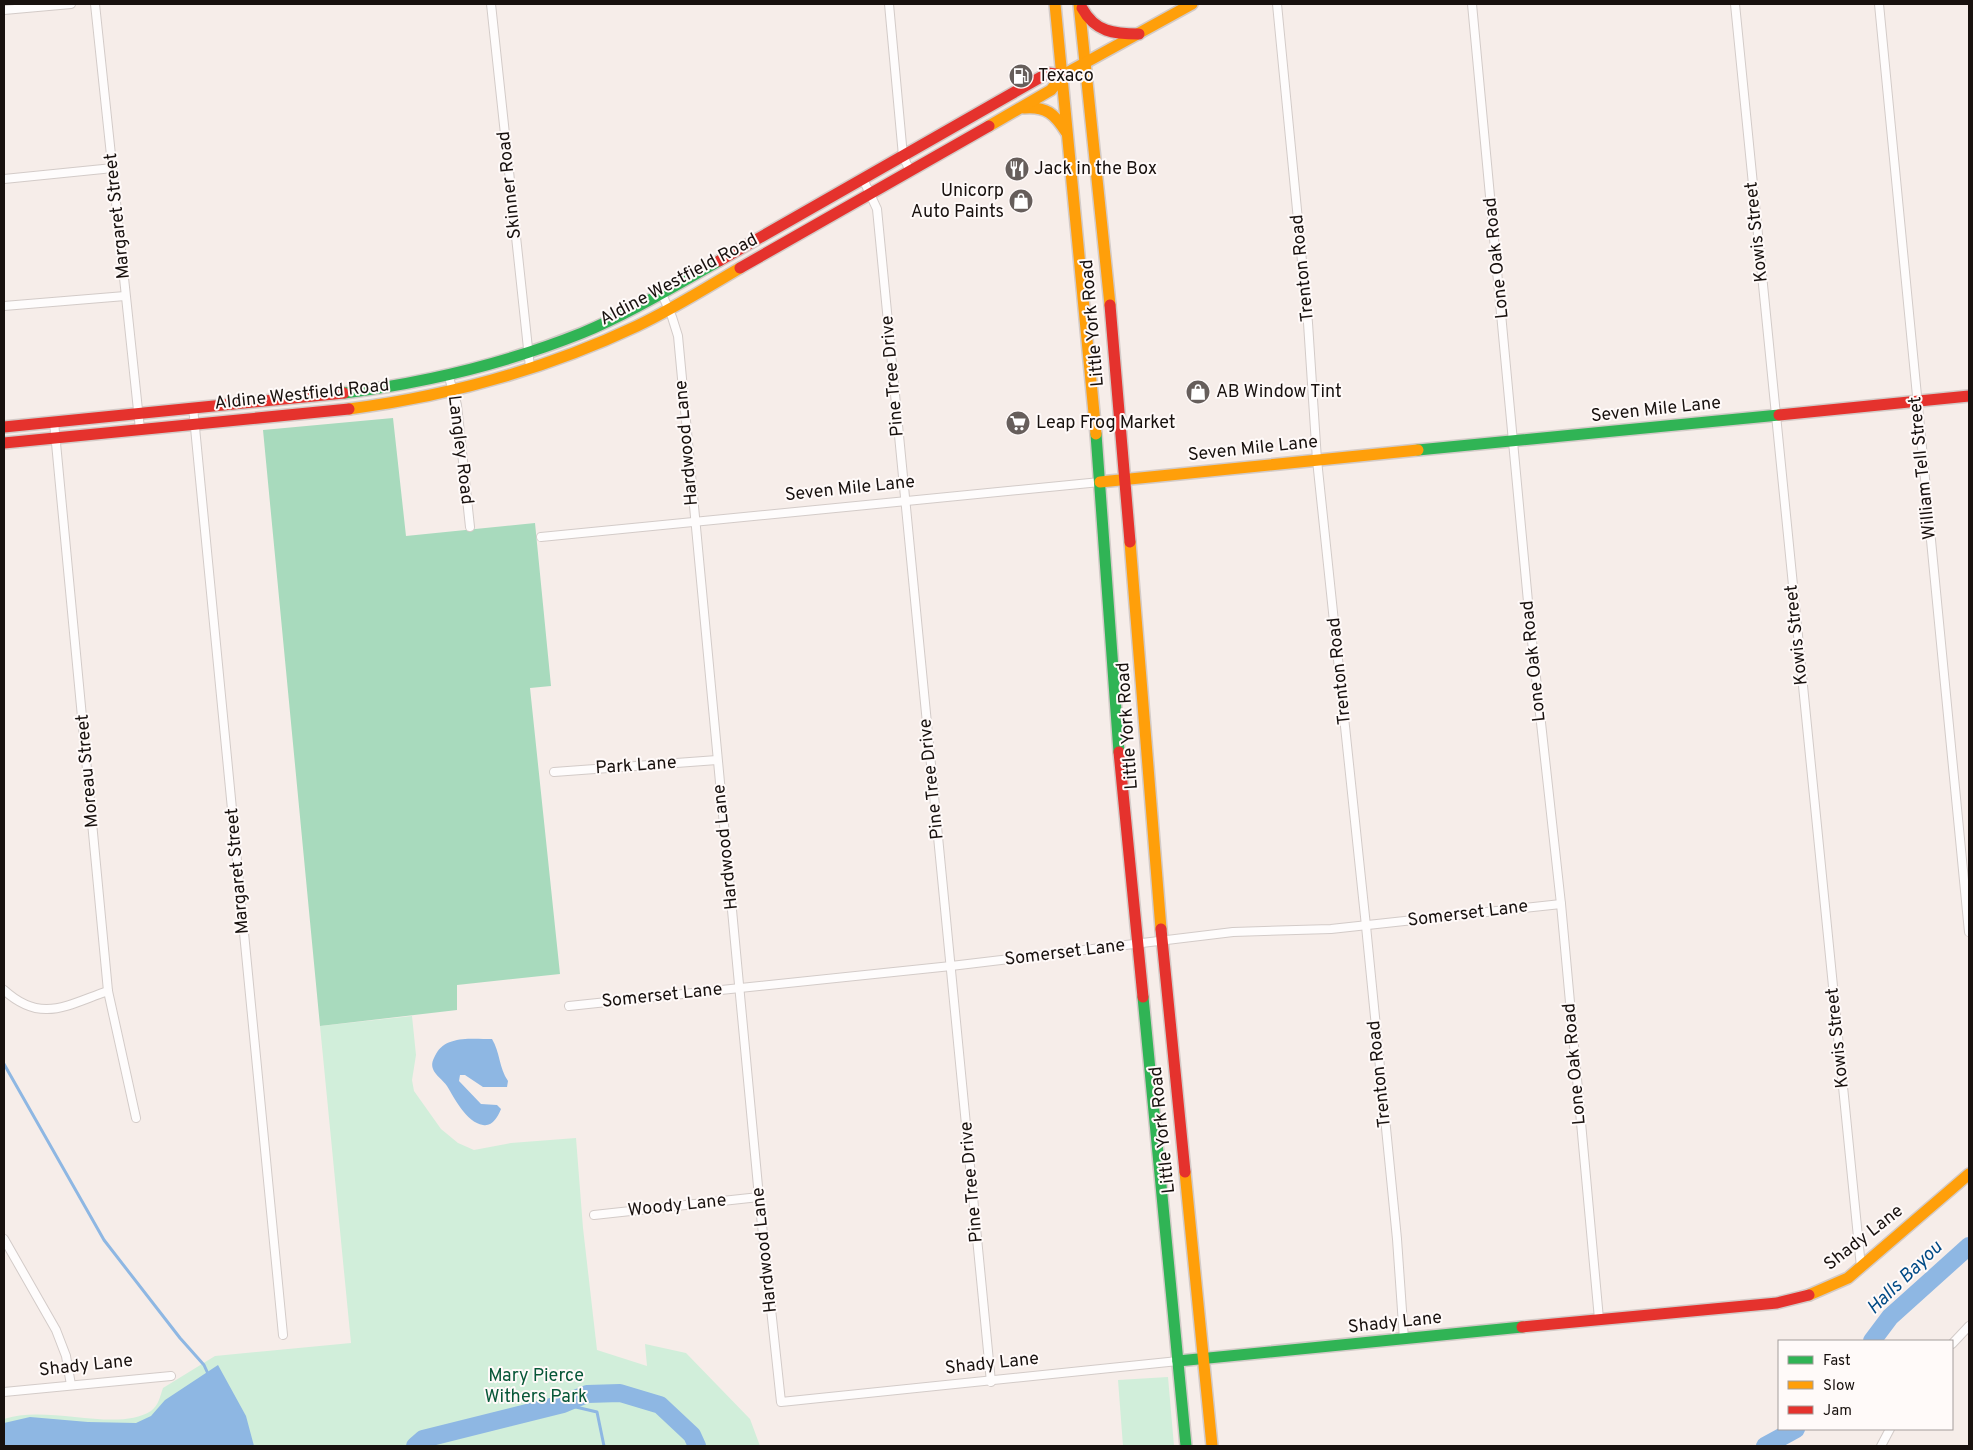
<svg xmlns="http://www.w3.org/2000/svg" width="1973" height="1450" viewBox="0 0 1973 1450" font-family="Overpass,sans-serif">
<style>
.green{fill:#d1eeda}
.forest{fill:#a8dabd}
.water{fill:#8eb7e3}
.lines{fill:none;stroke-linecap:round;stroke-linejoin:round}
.stream{stroke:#8eb7e3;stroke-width:3}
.river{stroke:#8eb7e3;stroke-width:18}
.street-casing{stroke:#d3cbc8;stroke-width:10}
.fast-casing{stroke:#d3cbc8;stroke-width:14}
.slow-casing{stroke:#d3cbc8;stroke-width:14}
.jam-casing{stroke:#d3cbc8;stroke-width:14}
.street{stroke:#fefcfc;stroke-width:8}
.fast{stroke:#30b455;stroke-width:11}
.slow{stroke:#ff9f0a;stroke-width:11}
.jam{stroke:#e5322d;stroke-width:11}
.labels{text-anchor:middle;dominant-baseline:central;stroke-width:4;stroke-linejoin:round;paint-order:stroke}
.poi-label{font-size:18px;fill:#18110e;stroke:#fffaf9;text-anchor:start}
.street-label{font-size:18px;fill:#18110e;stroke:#fffaf9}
.park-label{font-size:18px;fill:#085738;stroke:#fffaf9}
.water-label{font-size:19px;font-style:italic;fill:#004a85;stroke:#fffaf9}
</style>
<rect width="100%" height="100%" fill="#f6ede9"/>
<g class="green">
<path d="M412,1016l4,39 -4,25 2,11 27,38 17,14 16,7 37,-7 65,-5 7,90 14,122 50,16 -2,-22 41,9 64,66 10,27h-756v-27c43,-15 113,14 147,-8 8,-6 9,-15 12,-23l52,-32 136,-13 -31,-317z"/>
<path d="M1168,1377l6,69h-51l-5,-66z"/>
</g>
<path class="forest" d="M393,418l13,118 129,-13 16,163 -21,2 30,286 -103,11v25l-137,16 -57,-596z"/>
<g class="water">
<path d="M492,1039c8,13 7,29 16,42l-1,6h-24l-18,-12h-5l-1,6 22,23 16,1 4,4c-3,8 -9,18 -18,16 -17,-3 -28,-26 -36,-39 -4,-6 -12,-11 -14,-17 -2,-6 0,-9 3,-15 10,-19 37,-15 56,-15z"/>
<path d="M218,1365l28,51 8,30h-250v-23l26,-6 58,5 48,1 15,-7 14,-16z"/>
</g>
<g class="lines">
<g class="stream">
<path d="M4,1064l100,176 76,98 24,27 5,11"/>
<path d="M563,1404l34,8 7,34"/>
</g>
<g class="river">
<path d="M1872,1341l18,-24 79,-71"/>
<path d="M415,1446l8,-7 140,-35 24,-10 33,-1 40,12 32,30 5,11"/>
<path d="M1765,1446l31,-17"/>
</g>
<defs>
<g id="street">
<path d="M95,4l45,425"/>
<path d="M491,4l39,363"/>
<path d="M889,4l14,152 7,15"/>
<path d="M1277,4l31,319 9,137 49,466 31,313 7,100"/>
<path d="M1472,4l58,619 31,281 38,415"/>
<path d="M1735,4l126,1263"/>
<path d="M1879,4l90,928"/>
<path d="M4,10l67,-6"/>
<path d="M4,179l109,-11"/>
<path d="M863,179l14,30 114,1173"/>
<path d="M662,294l10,23 6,19 81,861 22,205 397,-41"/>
<path d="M4,306l121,-10"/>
<path d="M448,374l9,31 13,122"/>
<path d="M193,407l90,928"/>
<path d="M54,422l54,569 28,127"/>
<path d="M541,537l559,-55"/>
<path d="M554,772l163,-12"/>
<path d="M4,990c37,34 63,15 104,1"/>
<path d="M569,1006l382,-40 282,-34 98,-3 230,-25"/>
<path d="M594,1215l165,-18"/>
<path d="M4,1239l52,91 10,26 5,29"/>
<path d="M1952,1344l17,-18"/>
<path d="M4,1392l167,-16"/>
<path d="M1881,1446l9,-17"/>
</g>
<g id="fast">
<path d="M344,393c80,-10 163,-30 238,-60 48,-20 92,-47 137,-72"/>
<path d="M1096,434l23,318"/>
<path d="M1418,450l361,-35"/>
<path d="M1143,997l43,449"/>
<path d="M1178,1361l344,-34"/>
</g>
<g id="slow">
<path d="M1055,4l41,430"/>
<path d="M1079,4l31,301"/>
<path d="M1024,108c22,-2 31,6 42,24"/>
<path d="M989,126l62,-36 12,-15 129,-71"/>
<path d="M349,409c100,-13 197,-40 288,-83 36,-17 69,-38 103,-58"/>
<path d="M1100,482l318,-32"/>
<path d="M1130,542l31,387"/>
<path d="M1185,1172l27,274"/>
<path d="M1809,1295l39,-17 121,-104"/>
</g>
<g id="jam">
<path d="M1082,8c13,24 32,26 57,26"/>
<path d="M719,261l329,-188 15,2"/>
<path d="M740,268l249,-142"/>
<path d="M1110,305l20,237"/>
<path d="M1779,415l190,-19"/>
<path d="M4,427l340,-34"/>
<path d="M4,443l345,-34"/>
<path d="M1119,752l24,245"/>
<path d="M1161,929l24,243"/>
<path d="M1522,1327l255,-24 32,-8"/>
</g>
</defs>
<use href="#street" class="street-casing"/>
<use href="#fast" class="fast-casing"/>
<use href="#slow" class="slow-casing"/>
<use href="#jam" class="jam-casing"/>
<use href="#street" class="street"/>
<use href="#fast" class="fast"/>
<use href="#slow" class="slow"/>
<use href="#jam" class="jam"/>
</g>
<defs>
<symbol id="fuel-disc" viewBox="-11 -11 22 22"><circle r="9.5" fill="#665e5b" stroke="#fffaf9"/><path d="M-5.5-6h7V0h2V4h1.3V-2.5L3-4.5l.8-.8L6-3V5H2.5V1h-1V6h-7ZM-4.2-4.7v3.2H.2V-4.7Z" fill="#fff"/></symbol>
<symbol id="restaurant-disc" viewBox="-11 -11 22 22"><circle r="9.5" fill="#665e5b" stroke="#fffaf9"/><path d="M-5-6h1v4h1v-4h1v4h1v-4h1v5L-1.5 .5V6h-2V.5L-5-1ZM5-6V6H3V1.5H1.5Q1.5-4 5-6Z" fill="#fff"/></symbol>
<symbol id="shop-disc" viewBox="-11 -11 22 22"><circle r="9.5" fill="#665e5b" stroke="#fffaf9"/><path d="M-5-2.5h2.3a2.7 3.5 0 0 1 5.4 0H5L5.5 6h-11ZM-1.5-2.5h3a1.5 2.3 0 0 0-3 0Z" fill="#fff"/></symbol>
<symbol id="supermarket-disc" viewBox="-11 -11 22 22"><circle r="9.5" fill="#665e5b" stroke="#fffaf9"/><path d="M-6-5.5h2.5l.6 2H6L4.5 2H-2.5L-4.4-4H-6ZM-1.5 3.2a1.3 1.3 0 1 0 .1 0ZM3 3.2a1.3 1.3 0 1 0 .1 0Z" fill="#fff"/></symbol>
</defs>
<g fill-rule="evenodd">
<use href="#fuel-disc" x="1007" y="62" width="28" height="28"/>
<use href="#restaurant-disc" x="1003" y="155" width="28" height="28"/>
<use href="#shop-disc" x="1007" y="187" width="28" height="28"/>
<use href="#shop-disc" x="1184" y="378" width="28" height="28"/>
<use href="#supermarket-disc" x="1004" y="409" width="28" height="28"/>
</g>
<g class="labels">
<g class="poi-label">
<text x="1038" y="76">Texaco</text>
<text x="1034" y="169">Jack in the Box</text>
<text x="1004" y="191" text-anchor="end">Unicorp<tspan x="1004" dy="21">Auto Paints</tspan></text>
<text x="1216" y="392">AB Window Tint</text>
<text x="1036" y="423">Leap Frog Market</text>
</g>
<g class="street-label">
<text transform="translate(510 185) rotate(-96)">Skinner Road</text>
<text transform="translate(118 216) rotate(-96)">Margaret Street</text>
<text transform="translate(1757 232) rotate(-96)">Kowis Street</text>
<text transform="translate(1497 258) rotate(-96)">Lone Oak Road</text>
<text transform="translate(1303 268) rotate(-96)">Trenton Road</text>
<text transform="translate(679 280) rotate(-28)">Aldine Westfield Road</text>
<text transform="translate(1093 323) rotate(-95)">Little York Road</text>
<text transform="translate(893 376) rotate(-95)">Pine Tree Drive</text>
<text transform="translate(302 395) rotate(-6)">Aldine Westfield Road</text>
<text transform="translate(1656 410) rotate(-6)">Seven Mile Lane</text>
<text transform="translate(687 443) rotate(-95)">Hardwood Lane</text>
<text transform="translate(1253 449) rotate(-6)">Seven Mile Lane</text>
<text transform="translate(460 450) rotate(83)">Langley Road</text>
<text transform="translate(1923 468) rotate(-96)">William Tell Street</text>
<text transform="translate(850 489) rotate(-6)">Seven Mile Lane</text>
<text transform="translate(1797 635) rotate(-96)">Kowis Street</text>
<text transform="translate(1534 661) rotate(-96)">Lone Oak Road</text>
<text transform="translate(1340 671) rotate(-96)">Trenton Road</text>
<text transform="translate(1128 726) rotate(-94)">Little York Road</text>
<text transform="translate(636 766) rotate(-4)">Park Lane</text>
<text transform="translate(88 771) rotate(-95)">Moreau Street</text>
<text transform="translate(932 779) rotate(-96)">Pine Tree Drive</text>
<text transform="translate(726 847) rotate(-96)">Hardwood Lane</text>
<text transform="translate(238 871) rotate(-95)">Margaret Street</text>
<text transform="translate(1468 914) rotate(-7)">Somerset Lane</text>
<text transform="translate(1065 953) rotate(-7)">Somerset Lane</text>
<text transform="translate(662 996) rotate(-6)">Somerset Lane</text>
<text transform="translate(1838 1038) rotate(-96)">Kowis Street</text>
<text transform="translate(1575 1064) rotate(-95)">Lone Oak Road</text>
<text transform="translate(1380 1074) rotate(-96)">Trenton Road</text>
<text transform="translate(1163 1130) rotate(-96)">Little York Road</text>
<text transform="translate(972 1182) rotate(-95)">Pine Tree Drive</text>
<text transform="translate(677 1206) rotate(-6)">Woody Lane</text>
<text transform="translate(1864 1238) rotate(-38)">Shady Lane</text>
<text transform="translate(765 1250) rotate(-96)">Hardwood Lane</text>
<text transform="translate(1395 1323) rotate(-6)">Shady Lane</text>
<text transform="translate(992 1364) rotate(-6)">Shady Lane</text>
<text transform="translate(86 1366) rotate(-6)">Shady Lane</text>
</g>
<g class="park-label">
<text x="536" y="1376">Mary Pierce<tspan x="536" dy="21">Withers Park</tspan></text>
</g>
<g class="water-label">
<text transform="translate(1905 1278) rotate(-44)">Halls Bayou</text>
</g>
</g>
<rect width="1973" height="1450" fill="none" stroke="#18110e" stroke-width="10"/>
<rect x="1778" y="1340" width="175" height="90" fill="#fffaf9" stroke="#a39d9b"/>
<rect x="1788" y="1356" width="25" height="8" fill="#30b455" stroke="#a39d9b"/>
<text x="1823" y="1365" font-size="15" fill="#18110e">Fast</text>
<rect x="1788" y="1381" width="25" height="8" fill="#ff9f0a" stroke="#a39d9b"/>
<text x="1823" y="1390" font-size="15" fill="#18110e">Slow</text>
<rect x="1788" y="1406" width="25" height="8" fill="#e5322d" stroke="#a39d9b"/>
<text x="1823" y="1415" font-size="15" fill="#18110e">Jam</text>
</svg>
